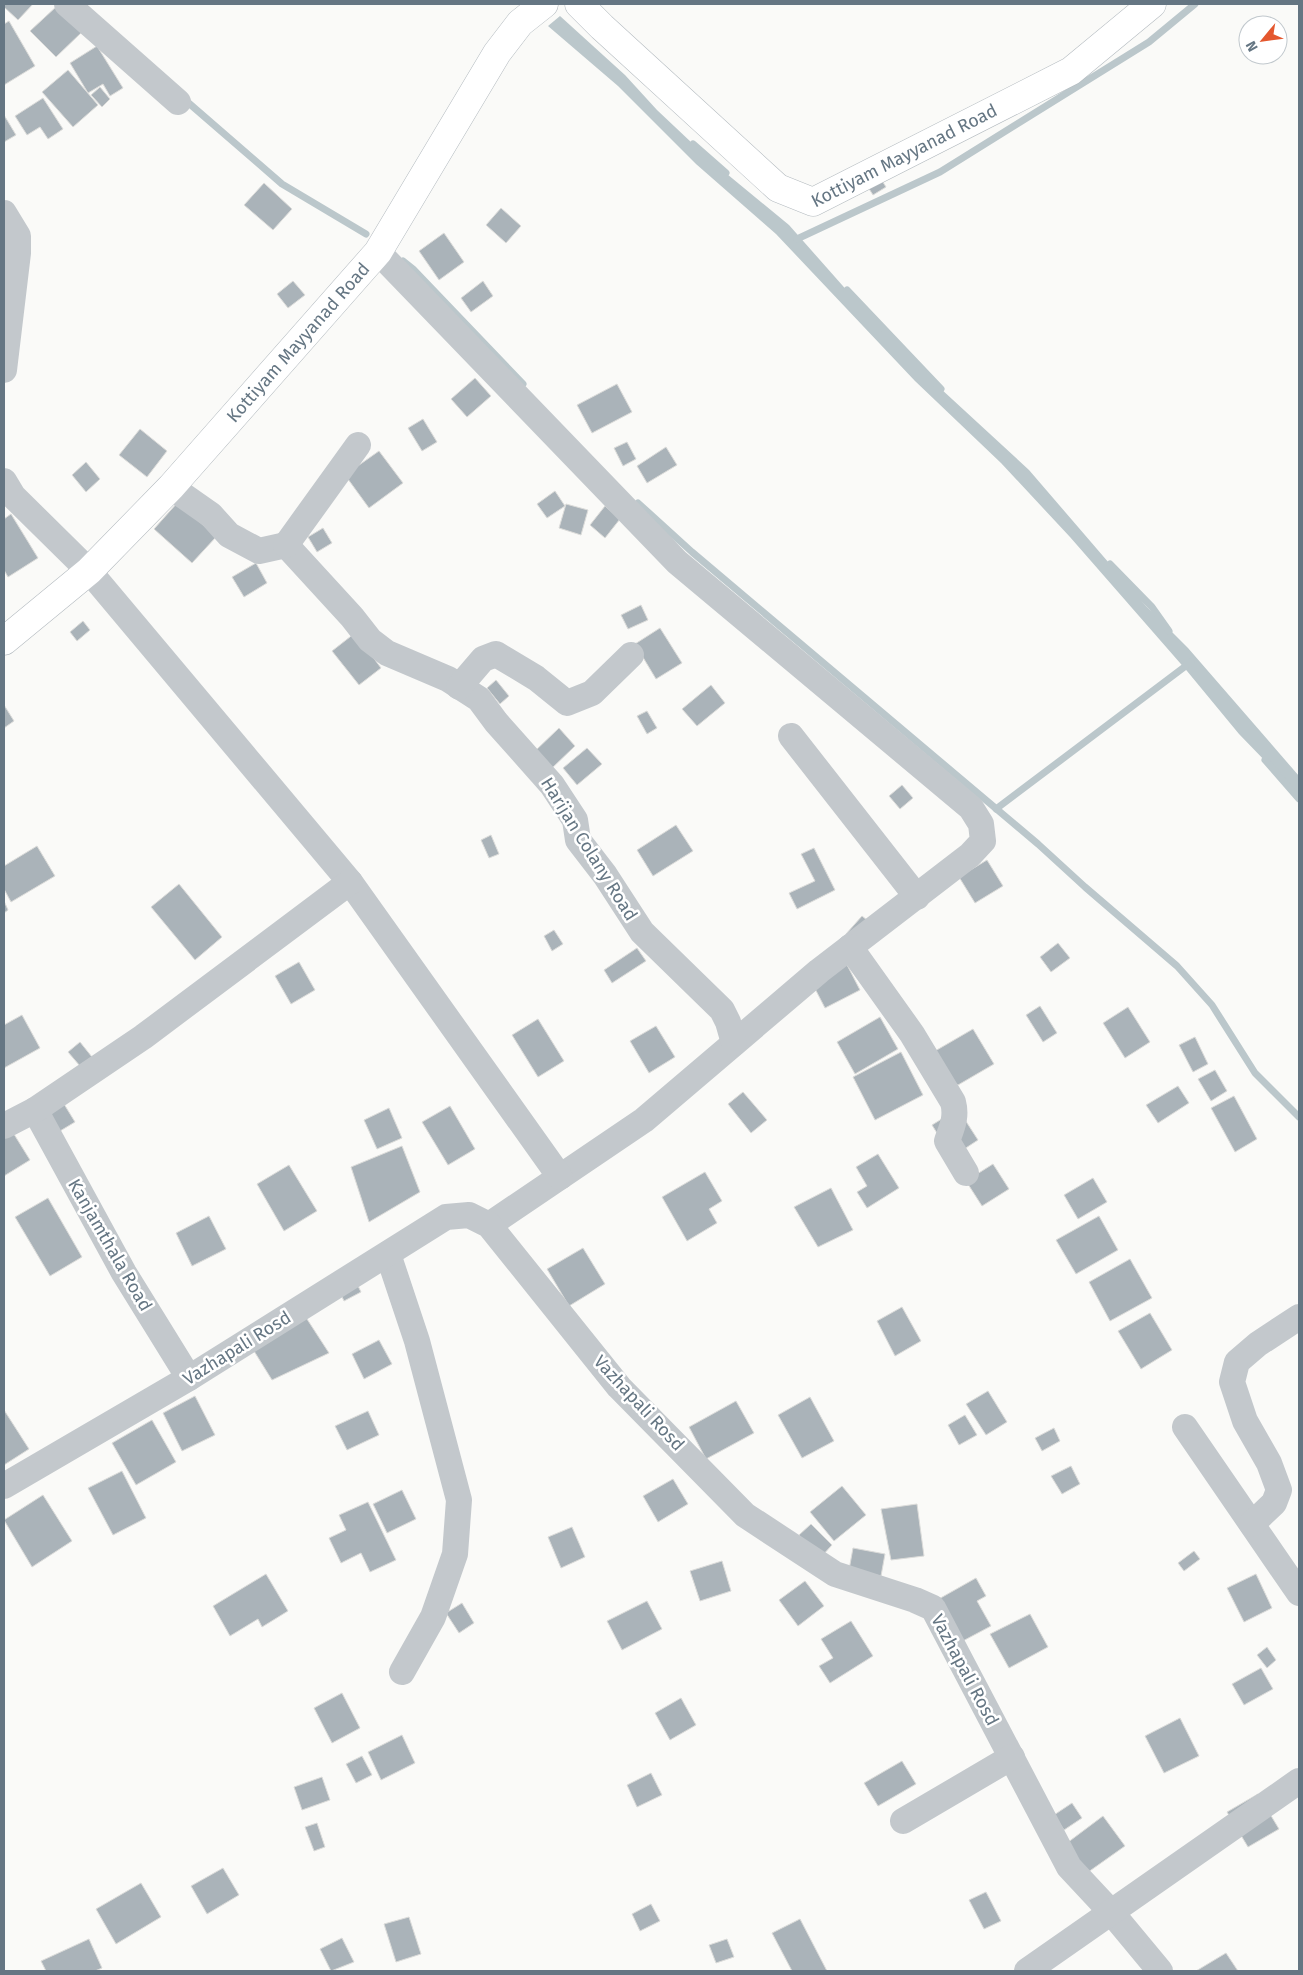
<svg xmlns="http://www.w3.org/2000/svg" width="1303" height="1975" viewBox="0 0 1303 1975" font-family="'Fira Sans',sans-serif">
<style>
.water{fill:#bbc7cb}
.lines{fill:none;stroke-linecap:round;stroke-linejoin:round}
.stream{stroke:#bbc7cb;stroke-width:7}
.building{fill:#aab3b9;stroke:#dcdcda}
.secondary-casing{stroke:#b3babf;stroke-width:29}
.street{stroke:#c3c8cc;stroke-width:26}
.secondary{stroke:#fff;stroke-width:28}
.labels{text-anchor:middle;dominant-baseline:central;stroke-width:5;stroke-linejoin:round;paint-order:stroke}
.street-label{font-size:18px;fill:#657683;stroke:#fff}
</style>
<rect width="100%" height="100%" fill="#fafaf8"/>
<path class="water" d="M560,16l65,59 32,35 53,50 79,65 61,69 90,94 89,82 117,136 42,42 111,128v20l-60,-62 -52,-63 -117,-134 -69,-74 -86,-82 -139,-147 -80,-70 -78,-78 -70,-60z"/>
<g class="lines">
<g class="stream">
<path d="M184,99l98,85 84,50"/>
<path d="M693,144l33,29"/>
<path d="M797,239l143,-67 209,-130 46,-38"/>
<path d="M403,261l10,8 110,115"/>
<path d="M847,290l94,99"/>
<path d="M638,503l54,49 346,292 47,43 92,79 35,39 43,68 44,44"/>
<path d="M1110,564l42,43 17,24"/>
<path d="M1265,760l34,39"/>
<path d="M996,809l195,-147"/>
</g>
</g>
<g class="building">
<path d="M4,4h29l-15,16 -14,-13z"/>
<path d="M57,6l25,26 -26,25 -26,-26z"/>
<path d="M9,21l26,45 -31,19v-61z"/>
<path d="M97,46l26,42 -13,8 -7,-12 -15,9 -18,-30z"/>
<path d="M68,70l30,35 -25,22 -31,-35z"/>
<path d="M100,87l10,12 -8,8 -11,-12z"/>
<path d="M43,98l20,31 -15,10 -8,-12 -13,8 -12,-19z"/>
<path d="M4,115l12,20 -12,7z"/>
<path d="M879,176l7,11 -13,8 -7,-11z"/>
<path d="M264,183l28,26 -19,21 -29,-25z"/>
<path d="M501,208l20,18 -15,17 -20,-18z"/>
<path d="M444,233l20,29 -25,18 -20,-29z"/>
<path d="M293,281l12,14 -17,13 -11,-14z"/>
<path d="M483,281l10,15 -22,16 -10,-14z"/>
<path d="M475,378l16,18 -24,21 -16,-18z"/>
<path d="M617,384l15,28 -40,21 -15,-28z"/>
<path d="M423,419l14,23 -15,9 -14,-23z"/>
<path d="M140,429l27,22 -20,26 -28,-22z"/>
<path d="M627,442l9,17 -13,7 -9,-18z"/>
<path d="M666,447l11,18 -30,18 -10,-17z"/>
<path d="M379,451l24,32 -34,25 -24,-33z"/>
<path d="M86,462l14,17 -14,13 -14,-17z"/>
<path d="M555,491l10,15 -18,12 -10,-14z"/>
<path d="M178,502l38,35 -24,26 -38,-34z"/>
<path d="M566,504l22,6 -7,25 -22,-7z"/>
<path d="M605,506l15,13 -15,19 -15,-13z"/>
<path d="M11,514l27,44 -30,19 -4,-7v-51z"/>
<path d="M323,528l9,15 -15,9 -9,-15z"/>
<path d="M256,563l11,20 -23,14 -12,-20z"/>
<path d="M641,605l7,15 -20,9 -7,-14z"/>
<path d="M83,621l7,9 -13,11 -7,-9z"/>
<path d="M660,628l22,35 -26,16 -21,-35z"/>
<path d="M355,633l26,35 -22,17 -27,-34z"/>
<path d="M496,680l13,16 -9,8 -13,-16z"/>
<path d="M711,685l14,18 -28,23 -15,-17z"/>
<path d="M4,705l10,16 -10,7z"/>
<path d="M647,711l10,17 -10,6 -10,-18z"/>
<path d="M559,728l16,18 -25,24 -16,-18z"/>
<path d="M587,748l15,16 -25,21 -14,-17z"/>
<path d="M902,785l11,13 -13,11 -11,-13z"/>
<path d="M676,825l17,26 -40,25 -16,-26z"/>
<path d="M491,835l8,19 -10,4 -8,-18z"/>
<path d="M37,846l18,30 -44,26 -7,-13v-23z"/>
<path d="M814,848l21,42 -38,19 -8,-16 26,-12 -14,-27z"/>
<path d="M987,860l16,26 -28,17 -16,-26z"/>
<path d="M179,884l43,53 -27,23 -44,-53z"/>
<path d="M4,901l4,9 -4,3z"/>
<path d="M862,916l11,9 -16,18 -11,-9z"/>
<path d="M554,930l9,14 -11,7 -8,-15z"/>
<path d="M1058,943l12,15 -19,14 -11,-15z"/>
<path d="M637,948l9,13 -34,22 -8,-13z"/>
<path d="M845,961l15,29 -35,18 -15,-29z"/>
<path d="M299,962l16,28 -24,14 -16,-28z"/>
<path d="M1040,1006l17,27 -14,9 -17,-27z"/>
<path d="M1128,1007l22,35 -25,16 -22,-35z"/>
<path d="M22,1015l18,33 -36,20v-43z"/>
<path d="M880,1017l18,32 -43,25 -18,-32z"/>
<path d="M538,1019l26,42 -26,16 -26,-42z"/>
<path d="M656,1026l19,31 -26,16 -19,-32z"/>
<path d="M973,1029l21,35 -36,21 -35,-27z"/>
<path d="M1195,1037l13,27 -15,8 -14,-27z"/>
<path d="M80,1042l12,15 -12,9 -12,-14z"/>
<path d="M901,1052l22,43 -48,25 -22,-43z"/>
<path d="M1215,1070l12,21 -16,10 -13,-22z"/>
<path d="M1178,1086l11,17 -31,20 -12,-18z"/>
<path d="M56,1091l19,31 -20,12 -19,-31z"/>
<path d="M743,1092l24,28 -16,13 -23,-29z"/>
<path d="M1234,1096l23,43 -22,13 -24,-44z"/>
<path d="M450,1106l25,43 -27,16 -26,-43z"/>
<path d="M389,1108l13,30 -25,11 -13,-29z"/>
<path d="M958,1109l20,31 -26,17 -20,-32z"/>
<path d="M12,1131l18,29 -26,16v-40z"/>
<path d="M402,1146l18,46 -51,30 -18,-55z"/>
<path d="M878,1154l21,34 -32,20 -10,-16 10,-6 -11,-19z"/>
<path d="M993,1164l16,25 -27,17 -16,-25z"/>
<path d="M289,1165l28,46 -33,20 -27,-47z"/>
<path d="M705,1172l17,29 -13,8 8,14 -30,18 -25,-44z"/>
<path d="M1093,1178l14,24 -29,17 -14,-24z"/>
<path d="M831,1188l22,42 -35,17 -24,-40z"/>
<path d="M48,1198l34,59 -32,19 -35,-59z"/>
<path d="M209,1216l17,33 -34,17 -16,-33z"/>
<path d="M1099,1216l19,34 -42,24 -20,-34z"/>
<path d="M583,1248l22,36 -36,22 -22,-37z"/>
<path d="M1130,1259l22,39 -42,23 -21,-39z"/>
<path d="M354,1278l7,14 -17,9 -6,-13z"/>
<path d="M902,1307l19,34 -26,15 -18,-35z"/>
<path d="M1150,1313l22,37 -31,19 -23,-38z"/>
<path d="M305,1316l24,37 -57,27 -18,-29z"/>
<path d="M379,1340l13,24 -28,15 -12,-25z"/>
<path d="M988,1391l19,31 -21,13 -20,-31z"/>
<path d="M195,1396l20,39 -33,16 -19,-38z"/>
<path d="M810,1397l24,44 -32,17 -24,-43z"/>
<path d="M736,1401l18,32 -48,26 -17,-32z"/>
<path d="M4,1410l25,39 -25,16z"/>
<path d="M368,1411l11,24 -32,15 -12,-24z"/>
<path d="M965,1415l12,20 -18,10 -11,-20z"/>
<path d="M152,1420l24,42 -40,23 -24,-42z"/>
<path d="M1054,1428l6,13 -18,10 -7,-13z"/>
<path d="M1071,1466l9,18 -18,10 -11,-18z"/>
<path d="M122,1471l24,47 -33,17 -25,-47z"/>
<path d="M673,1479l15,25 -30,18 -15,-26z"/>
<path d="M842,1486l24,29 -32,26 -24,-29z"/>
<path d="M402,1490l14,29 -29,14 -14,-29z"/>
<path d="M43,1495l29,46 -40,26 -28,-47z"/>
<path d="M368,1502l28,58 -26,12 -9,-19 -20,10 -12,-25 17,-8 -7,-15z"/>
<path d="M917,1504l7,52 -33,4 -10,-51z"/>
<path d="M811,1524l21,21 -11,12 -22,-22z"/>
<path d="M572,1527l13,30 -24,11 -13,-31z"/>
<path d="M853,1548l32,6 -4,22 -32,-6z"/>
<path d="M1194,1551l6,8 -16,12 -6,-8z"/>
<path d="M722,1561l9,30 -31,10 -10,-30z"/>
<path d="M266,1574l22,37 -26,16 -4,-8 -28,17 -17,-30z"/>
<path d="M1256,1574l16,34 -28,14 -17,-34z"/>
<path d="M976,1578l10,18 -9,5 14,25 -32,17 -22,-43z"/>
<path d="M805,1581l19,25 -26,20 -19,-26z"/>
<path d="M647,1601l15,28 -40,21 -15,-29z"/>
<path d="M462,1603l12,20 -15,10 -13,-20z"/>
<path d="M1030,1614l18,33 -39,21 -19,-34z"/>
<path d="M851,1621l22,35 -43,27 -11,-17 14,-8 -12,-19z"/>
<path d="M1267,1647l9,13 -9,8 -10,-13z"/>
<path d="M1261,1668l12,21 -29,16 -12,-21z"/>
<path d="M342,1693l18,35 -28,15 -18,-35z"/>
<path d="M681,1698l15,27 -26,15 -15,-27z"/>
<path d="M1180,1718l19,38 -35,17 -19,-37z"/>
<path d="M402,1735l13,28 -34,17 -13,-28z"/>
<path d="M362,1756l10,19 -16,8 -10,-19z"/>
<path d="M902,1761l14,23 -38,22 -14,-23z"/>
<path d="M651,1773l11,22 -25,12 -10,-22z"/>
<path d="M322,1777l8,23 -28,10 -8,-23z"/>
<path d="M1258,1794l21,35 -31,18 -21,-35z"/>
<path d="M1072,1803l10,15 -18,12 -10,-15z"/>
<path d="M1103,1816l22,30 -41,29 -21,-29z"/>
<path d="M317,1823l8,24 -11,4 -9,-24z"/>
<path d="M223,1868l16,27 -32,19 -16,-28z"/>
<path d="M141,1883l20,34 -45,27 -20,-35z"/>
<path d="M986,1892l15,29 -17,8 -15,-29z"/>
<path d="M651,1904l9,17 -20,10 -8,-17z"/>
<path d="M409,1917l12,37 -25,8 -12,-38z"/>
<path d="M800,1919l27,52h-35l-20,-38z"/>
<path d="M342,1938l12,24 -23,9 -11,-22z"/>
<path d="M89,1939l13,29 -7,3h-49l-5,-10z"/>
<path d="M727,1939l7,18 -18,6 -7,-18z"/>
<path d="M1226,1953l12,18h-42z"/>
</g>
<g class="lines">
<defs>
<g id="secondary">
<path id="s1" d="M579,4l23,23 176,161 35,14 258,-131 81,-67"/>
<path id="s2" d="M4,641l85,-70 82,-84 207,-235 119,-199 23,-30 24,-19"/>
</g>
</defs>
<use href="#secondary" class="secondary-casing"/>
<g class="street">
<path d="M67,4l111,98"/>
<path d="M4,213l14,23v17l-14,117"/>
<path d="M378,252l299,310 294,246 10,16 2,17 -13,14 -151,116 -175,149 -155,105"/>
<path d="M4,481l9,15 76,75 261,311 210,295"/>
<path d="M171,487l40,28 18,20 30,16 27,-6 66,72 18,23 17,13 61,26 31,20 17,23 56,63 23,35 3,20 27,35 37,57 80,78 6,12 6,21"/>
<path d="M286,545l72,-100"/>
<path d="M459,687l24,-28 13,-5 40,24 31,25 25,-10 39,-38"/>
<path d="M791,736l126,161"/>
<path d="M850,947l62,87 41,68c4,15 -1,25 -6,39l19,32"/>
<path d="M35,1110l89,163 65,105"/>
<path d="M4,1126l31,-16 108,-73 207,-155"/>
<path d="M388,1254l29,87 42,159 -4,54 -22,63 -31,55"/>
<path d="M1185,1427l114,166"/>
<path d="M4,1486l185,-108 257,-161 23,-2 20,10 130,162 126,128 90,59 80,26 18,8 136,259 42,45 49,59"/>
<path d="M1252,1524l22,-21 5,-13 -10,-27 -24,-42 -13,-39 5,-20 21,-18 41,-27"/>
<path d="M903,1821l109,-64"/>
<path d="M1027,1971l272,-190"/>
</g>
<use href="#secondary" class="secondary"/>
</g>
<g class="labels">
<g class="street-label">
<text stroke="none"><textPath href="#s1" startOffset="411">Kottiyam Mayyanad Road</textPath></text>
<text stroke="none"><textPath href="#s2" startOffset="420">Kottiyam Mayyanad Road</textPath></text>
<text transform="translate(589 849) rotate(58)">Harijan Colany Road</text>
<text transform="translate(110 1245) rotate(60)">Kanjamthala Road</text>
<text transform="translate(237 1348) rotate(-32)">Vazhapali Rosd</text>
<text transform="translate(639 1403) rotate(47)">Vazhapali Rosd</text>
<text transform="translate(965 1670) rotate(62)">Vazhapali Rosd</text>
</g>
</g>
<rect width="1303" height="1975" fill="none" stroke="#657683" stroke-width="10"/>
<g transform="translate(1263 40) rotate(241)"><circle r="24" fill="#ffffff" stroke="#c1c8cd"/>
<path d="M0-4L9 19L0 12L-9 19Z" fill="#e4572e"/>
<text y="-8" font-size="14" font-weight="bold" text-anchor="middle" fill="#657683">N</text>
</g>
</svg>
